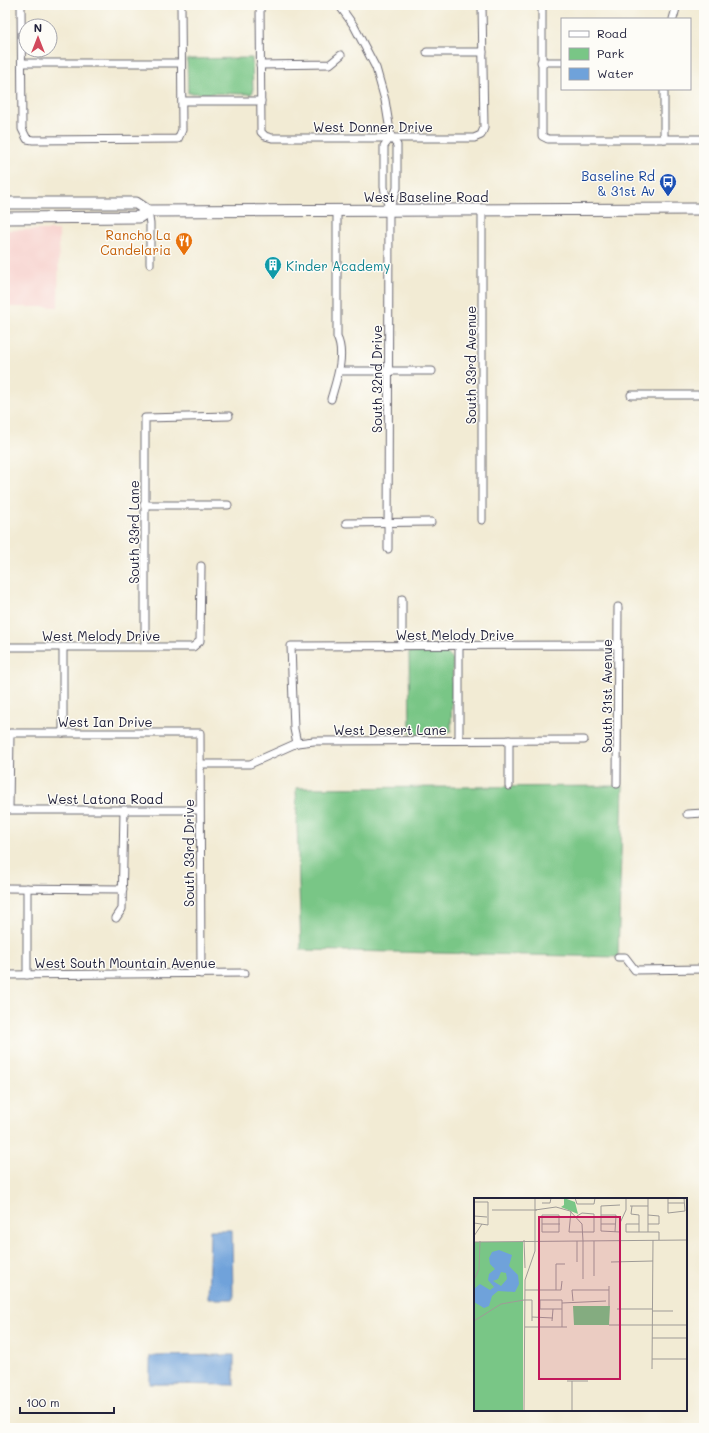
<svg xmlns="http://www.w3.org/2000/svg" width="709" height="1433" viewBox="0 0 709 1433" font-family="Mali,sans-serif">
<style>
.built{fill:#f7d0cc}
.green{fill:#79c686;stroke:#4e7460}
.water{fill:#6fa2da;stroke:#48628a}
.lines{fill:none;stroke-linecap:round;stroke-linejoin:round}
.minor-casing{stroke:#6b6871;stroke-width:9}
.primary-casing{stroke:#6b6871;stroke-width:13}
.minor{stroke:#fff;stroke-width:7}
.primary{stroke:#fff;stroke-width:11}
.labels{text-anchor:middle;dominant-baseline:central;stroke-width:3;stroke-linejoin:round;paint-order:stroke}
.street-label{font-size:13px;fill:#22223b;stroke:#fdfcf7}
.transit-label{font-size:13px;fill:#164399;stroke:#fdfcf7;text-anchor:end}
.food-label{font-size:13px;fill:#c56008;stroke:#fdfcf7;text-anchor:end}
.culture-label{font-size:13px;fill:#0d838f;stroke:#fdfcf7;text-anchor:start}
.inset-road{fill:none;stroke:#9f9b97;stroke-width:1}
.view{fill:#c2185b;fill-opacity:0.15;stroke:#c2185b;stroke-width:2}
.inset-edge{fill:none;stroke:#22223b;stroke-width:2}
</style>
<rect width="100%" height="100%" fill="#fdfcf7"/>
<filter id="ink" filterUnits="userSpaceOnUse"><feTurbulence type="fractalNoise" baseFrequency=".025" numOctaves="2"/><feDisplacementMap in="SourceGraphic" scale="8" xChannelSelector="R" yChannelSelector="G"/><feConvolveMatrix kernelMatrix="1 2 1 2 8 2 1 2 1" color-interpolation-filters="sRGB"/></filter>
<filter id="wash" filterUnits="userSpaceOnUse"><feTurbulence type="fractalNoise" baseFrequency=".012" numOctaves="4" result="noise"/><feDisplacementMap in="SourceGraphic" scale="16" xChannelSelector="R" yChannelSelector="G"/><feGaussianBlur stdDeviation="0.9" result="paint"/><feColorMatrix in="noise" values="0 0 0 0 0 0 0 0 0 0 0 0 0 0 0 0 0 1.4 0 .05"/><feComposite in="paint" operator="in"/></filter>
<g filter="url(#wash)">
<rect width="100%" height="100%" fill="#f2ebd4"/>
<path class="built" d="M5,230h54l-1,77h-53z"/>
<g class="green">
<path d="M252,58l1,34 -2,2 -63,-1 -1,-34z"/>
<path d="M444,651l9,8 -2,72 -5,3h-36l-1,-82z"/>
<path d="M623,786l-5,171 -317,-7 -5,-162z"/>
</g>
<g class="water">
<path d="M210,1230h22l1,69h-25z"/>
<path d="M234,1355v30l-84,-1v-28z"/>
</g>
</g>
<g filter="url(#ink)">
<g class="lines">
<defs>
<g id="minor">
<path d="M21,5l1,124 5,10 6,1 145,-1 4,-9 -1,-125"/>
<path d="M260,5l1,127 4,4 7,2h202l7,-3 3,-7 -2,-123"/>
<path d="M339,5l15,21 22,42 9,32 6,37 6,8v43l-8,22"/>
<path d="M542,5v131l6,3h156"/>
<path d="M673,19l4,-14"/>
<path d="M427,52h56"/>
<path d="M541,62h21"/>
<path d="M22,63h159"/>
<path d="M260,65l70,-1 11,-9"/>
<path d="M182,101h79"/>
<path d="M664,139v-50"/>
<path d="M482,210v310"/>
<path d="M148,211l2,13v40"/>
<path d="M343,371h89"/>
<path d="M631,395h73"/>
<path d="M331,399c5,-18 15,-44 6,-62v-126"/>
<path d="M144,505h84"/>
<path d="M346,523l85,-1"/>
<path d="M388,549l1,-339 -5,-23v-41l7,-9"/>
<path d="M402,599v47"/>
<path d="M145,646v-228l84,-2"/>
<path d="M459,646v94"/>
<path d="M5,647h188l7,-6 1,-75"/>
<path d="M63,647v86"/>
<path d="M509,740v46"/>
<path d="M297,743l-3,-14 -3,-83 327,-1"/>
<path d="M200,764h50l47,-21 17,-2 270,-1"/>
<path d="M617,784l1,-177"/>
<path d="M200,810h-191l1,-77h190l1,241"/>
<path d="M687,814l17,-1"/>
<path d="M5,888l118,1"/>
<path d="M27,888v87"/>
<path d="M116,918l6,-9 2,-99"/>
<path d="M618,957h7l10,13 69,-1"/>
<path d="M5,975l240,-2"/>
</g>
<g id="primary">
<path d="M5,203h131l12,8 556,-2"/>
<path d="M5,218l134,-1 9,-6"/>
</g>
</defs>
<use href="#minor" class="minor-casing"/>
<use href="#primary" class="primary-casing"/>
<use href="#minor" class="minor"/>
<use href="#primary" class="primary"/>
</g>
</g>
<defs>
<symbol id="bus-pin" viewBox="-11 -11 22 30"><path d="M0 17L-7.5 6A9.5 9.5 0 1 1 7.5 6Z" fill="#1a4fb4" stroke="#fdfcf7"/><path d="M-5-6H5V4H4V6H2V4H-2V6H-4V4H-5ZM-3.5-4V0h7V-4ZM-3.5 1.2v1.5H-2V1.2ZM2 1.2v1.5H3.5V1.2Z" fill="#fff"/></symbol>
<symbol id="restaurant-pin" viewBox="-11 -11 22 30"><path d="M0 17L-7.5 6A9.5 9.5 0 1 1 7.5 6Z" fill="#e8710a" stroke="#fdfcf7"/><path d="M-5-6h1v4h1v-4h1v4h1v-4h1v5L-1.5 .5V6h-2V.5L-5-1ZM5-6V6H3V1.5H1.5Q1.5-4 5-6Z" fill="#fff"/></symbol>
<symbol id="building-pin" viewBox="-11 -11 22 30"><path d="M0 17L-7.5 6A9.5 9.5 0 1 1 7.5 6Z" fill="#0f9aa8" stroke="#fdfcf7"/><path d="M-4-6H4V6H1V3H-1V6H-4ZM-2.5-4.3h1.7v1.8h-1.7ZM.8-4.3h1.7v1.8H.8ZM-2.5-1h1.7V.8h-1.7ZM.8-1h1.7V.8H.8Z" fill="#fff"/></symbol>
</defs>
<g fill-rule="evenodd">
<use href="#bus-pin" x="658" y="172" width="20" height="27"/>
<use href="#restaurant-pin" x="174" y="231" width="20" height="27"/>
<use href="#building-pin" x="263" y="255" width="20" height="27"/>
</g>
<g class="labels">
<g class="street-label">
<text x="373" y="126">West Donner Drive</text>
<text x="426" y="196">West Baseline Road</text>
<text transform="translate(470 365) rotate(-90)">South 33rd Avenue</text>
<text transform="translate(376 379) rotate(-90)">South 32nd Drive</text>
<text transform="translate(133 532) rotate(-90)">South 33rd Lane</text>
<text x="455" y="634">West Melody Drive</text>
<text x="101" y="635">West Melody Drive</text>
<text transform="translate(606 696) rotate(-90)">South 31st Avenue</text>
<text x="105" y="721">West Ian Drive</text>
<text x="390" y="729">West Desert Lane</text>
<text x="105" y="798">West Latona Road</text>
<text transform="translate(188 853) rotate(-90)">South 33rd Drive</text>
<text x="125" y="962">West South Mountain Avenue</text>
</g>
<g class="transit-label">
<text x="655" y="175">Baseline Rd<tspan x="655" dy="15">&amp; 31st Av</tspan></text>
</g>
<g class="food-label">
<text x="171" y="234">Rancho La<tspan x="171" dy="15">Candelaria</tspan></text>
</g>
<g class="culture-label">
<text x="286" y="265">Kinder Academy</text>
</g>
</g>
<g transform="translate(474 1198)">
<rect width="213" height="213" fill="#f2ebd4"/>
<path d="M90,0l11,4 3,12 -17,-7 3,-2zM0,44h49v169h-49zM99,108h37l-1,19h-35z" fill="#79c686"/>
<path d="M25,52l13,5 -3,11 9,9 1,9 -4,8 -17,-1 -6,5 -3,10 -5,2 -10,-6v-13l6,-5 10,6 4,-3 -6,-7 1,-6 6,-5 -5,-5 -1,-6 3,-6zM27,74l5,1 1,6 -6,7 -8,-5 5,-2z" fill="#6fa2da" fill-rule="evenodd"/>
<path class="inset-road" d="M101,0l2,6h17l1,-6M174,0v34M194,0v15l17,-2M210,0l1,13M0,4h14v23l-14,-2zM68,5h8l1,-5M194,5h16M146,7l-19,1v25l19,1M156,8h18M158,8l-1,8 8,1v17M18,12h45M61,12l21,-3 14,4 12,13 1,17M97,13l-2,21h25v-18l-12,-1 -5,3M68,17h17v17h-17zM127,17h15l-1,17M174,17l11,1v8h-11M0,18l13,1M68,26h18M127,26h14M165,26h-13v8h33v8M0,38l8,-12M50,42l1,28M146,42v-17l6,-13v-12M120,43v35M0,44l213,-2M103,64v-21M137,64l42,-1M109,81v-38M0,82l5,-11 1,-28M51,92h36l1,-9M82,92v-26h9M50,102h8v21M99,103l-1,-11h37M88,105l44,-2M135,108v-20M88,111h-22v-9h22v27M143,111h35M178,113h21M58,119l21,1M0,123l27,-17 23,-4M78,123l1,-12M135,127h78M51,129h42M178,140h35M178,161h35M178,171l1,-129M93,183h21M50,213l1,-131 10,-29v-53M98,213v-30"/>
<path class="view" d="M65,19h81v162h-81z"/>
<rect width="213" height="213" class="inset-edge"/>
</g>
<rect width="709" height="1433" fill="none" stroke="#fdfcf7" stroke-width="20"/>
<rect x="561" y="18" width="130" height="72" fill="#fdfcf7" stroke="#a5a5ac"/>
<rect x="569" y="31" width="20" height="6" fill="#ffffff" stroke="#a5a5ac"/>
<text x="597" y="38" font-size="12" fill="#22223b">Road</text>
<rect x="569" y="48" width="20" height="12" fill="#79c686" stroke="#a5a5ac"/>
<text x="597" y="58" font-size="12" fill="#22223b">Park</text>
<rect x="569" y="68" width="20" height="12" fill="#6fa2da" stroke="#a5a5ac"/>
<text x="597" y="78" font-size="12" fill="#22223b">Water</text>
<g transform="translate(38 38)"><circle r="19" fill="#fdfcf7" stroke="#a5a5ac"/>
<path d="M0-3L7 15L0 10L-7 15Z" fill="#d1495b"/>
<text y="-6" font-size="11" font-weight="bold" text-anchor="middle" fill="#22223b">N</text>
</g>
<path d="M20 1407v6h94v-6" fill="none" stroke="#22223b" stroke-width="2"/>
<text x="26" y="1407" font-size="12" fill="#22223b" stroke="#fdfcf7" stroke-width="3" paint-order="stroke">100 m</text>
</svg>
